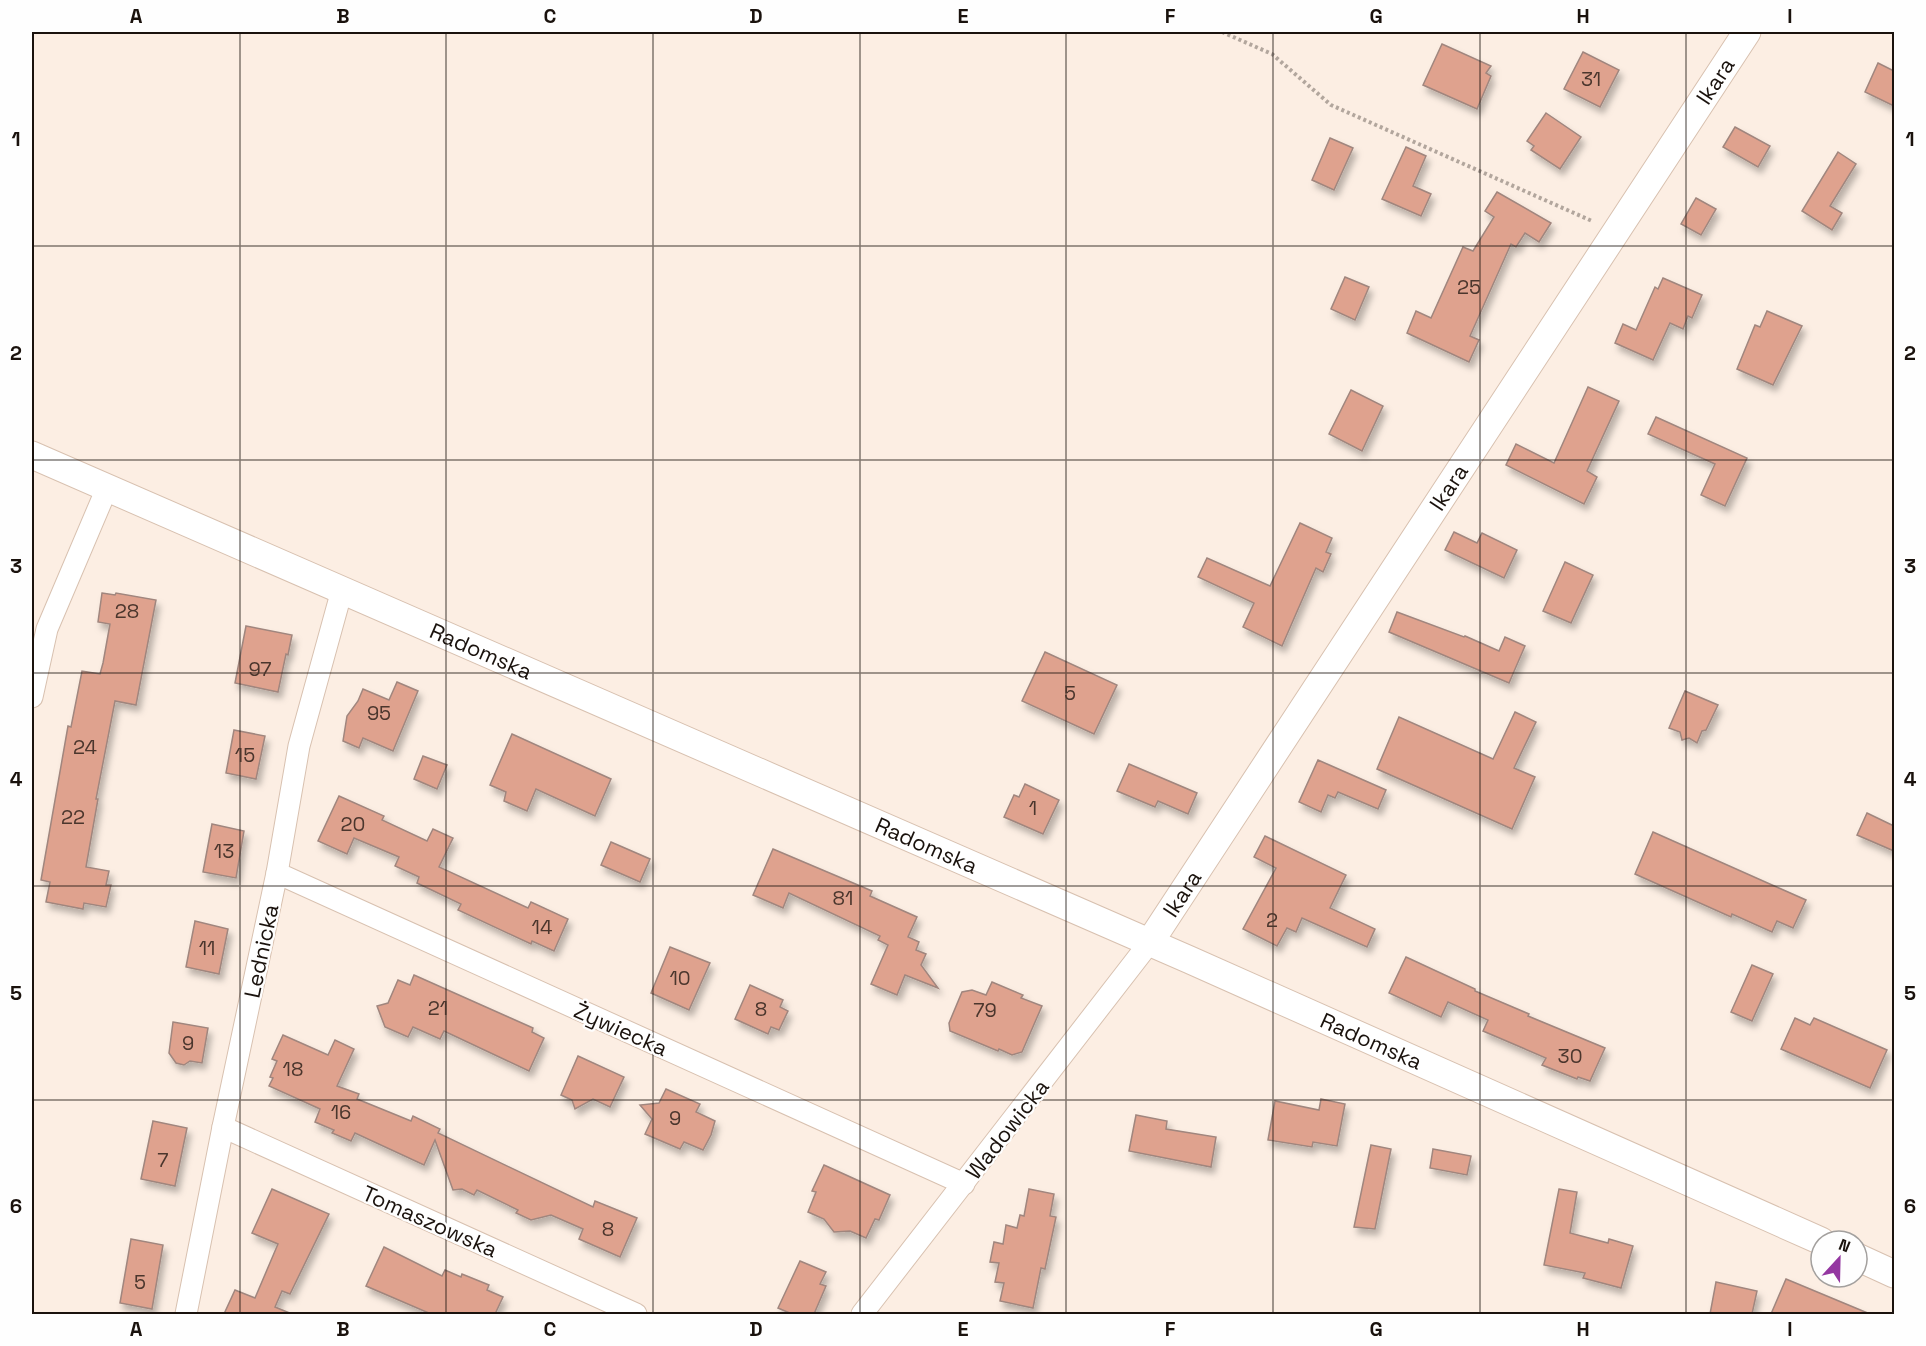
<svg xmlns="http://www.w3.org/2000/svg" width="1926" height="1346" viewBox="0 0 1926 1346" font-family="'Space Grotesk',sans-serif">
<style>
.building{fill:#dfa28e;stroke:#a0867e;stroke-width:1.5;filter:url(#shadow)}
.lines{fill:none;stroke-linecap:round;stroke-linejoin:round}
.minor-casing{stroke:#d8c1b0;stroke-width:23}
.tertiary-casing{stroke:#d8c1b0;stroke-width:29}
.path{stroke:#b2a69d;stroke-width:4;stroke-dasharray:3 3;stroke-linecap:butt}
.minor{stroke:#fff;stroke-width:21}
.tertiary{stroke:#fff;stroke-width:27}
.grid{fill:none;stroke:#1a120d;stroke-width:1.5;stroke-opacity:0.55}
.labels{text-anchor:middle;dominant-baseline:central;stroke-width:4.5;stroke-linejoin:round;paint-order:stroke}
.number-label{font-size:20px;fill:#4b362d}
.street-label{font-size:22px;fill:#1a120d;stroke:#fefefe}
.neatline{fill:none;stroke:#1a120d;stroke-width:2}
.grid-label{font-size:20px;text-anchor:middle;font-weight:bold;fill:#1a120d}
</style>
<defs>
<filter id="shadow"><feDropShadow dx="3.5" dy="6" stdDeviation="3" flood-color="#0004"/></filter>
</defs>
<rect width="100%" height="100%" fill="#fceee3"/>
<g class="building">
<path d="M1442,44l49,22 -5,7 5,3 -14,33 -54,-24z"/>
<path d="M1583,52l36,18 -19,37 -36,-18z"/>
<path d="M1878,63l16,8v35l-29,-14z"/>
<path d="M1546,113l35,24 -21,32 -29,-19 3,-4 -7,-5z"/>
<path d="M1735,127l35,19 -12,21 -35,-20z"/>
<path d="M1330,138l23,10 -19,42 -22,-10z"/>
<path d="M1406,147l20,9 -13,30 18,8 -10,22 -39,-17z"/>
<path d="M1838,152l18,12 -26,42 12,7 -10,17 -30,-19z"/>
<path d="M1497,192l54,31 -12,19 -14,-9 -9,14 -5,-3 -41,92 9,4 -10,22 -62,-29 9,-22 15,7 32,-71 10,4 21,-34 -9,-6z"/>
<path d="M1696,198l20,11 -15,26 -20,-11z"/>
<path d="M1345,277l24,10 -14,33 -24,-11z"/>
<path d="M1663,278l39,17 -10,23 -4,-2 -5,13 -13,-6 -17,37 -38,-17 8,-19 13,6 19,-43 3,2z"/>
<path d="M1767,311l35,15 -29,59 -36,-16 18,-44 5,2z"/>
<path d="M1588,387l31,14 -32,70 10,6 -13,27 -78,-39 10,-21 38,19z"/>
<path d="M1351,390l32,16 -21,45 -33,-17z"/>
<path d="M1656,417l91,41 -22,48 -24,-11 14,-31 -67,-30z"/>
<path d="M1300,523l32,15 -6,14 5,2 -8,18 -7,-4 -34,78 -39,-19 11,-24 -56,-26 9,-19 63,28z"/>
<path d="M1454,532l23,11 5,-10 35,17 -13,28 -59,-28z"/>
<path d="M1565,562l28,13 -22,48 -28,-12z"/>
<path d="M102,593l13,2 1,-2 40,7 -20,105 -21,-4 -19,98h2l-12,68 23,4 -3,14h5l-5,22 -22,-4 -1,6 -37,-7 4,-20 -9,-2 27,-154 3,1 11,-56 18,3 3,-11 7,-39 -12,-2z"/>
<path d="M1397,612l67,25 1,-1 34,15 6,-14 20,9 -16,37 -120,-51z"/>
<path d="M246,626l46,9 -4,20 -2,-1 -8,38 -43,-9z"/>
<path d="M1045,652l72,33 -23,49 -72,-33z"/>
<path d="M397,682l21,9 -25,60 -30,-13 -4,10 -16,-7 4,-25 11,-15 5,-12 26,11z"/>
<path d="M1685,691l33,14 -12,25 -4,1 -5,12 -8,-5 -7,2 -2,-8 -11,-4z"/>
<path d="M1515,712l21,10 -22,46 21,9 -23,52 -135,-60 22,-52 94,42z"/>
<path d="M234,730l31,6 -9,43 -30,-6z"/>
<path d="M512,734l99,45 -16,37 -59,-27 -9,22 -23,-10 2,-9 -16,-7z"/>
<path d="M423,756l24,9 -10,24 -23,-10z"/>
<path d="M1318,760l68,30 -8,19 -40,-17 -3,6 -7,-3 -7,17 -22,-10z"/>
<path d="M1129,764l68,29 -9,21 -30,-13 -3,6 -38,-16z"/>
<path d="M1025,784l34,16 -16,34 -39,-17 10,-22 5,2z"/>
<path d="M339,796l45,20 -2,4 45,21 6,-12 20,9 -14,29 89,41 3,-6 37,17 -14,32 -22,-10 -1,3 -73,-34 3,-6 -44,-21 2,-6 -24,-11 4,-9 -45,-19 -7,16 -29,-13z"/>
<path d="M1867,813l27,13v25l-37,-16z"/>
<path d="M212,824l32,7 -8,47 -33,-6z"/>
<path d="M1653,832l153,68 -13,28 -16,-7 -5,11 -40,-18 -1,3 -96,-43z"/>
<path d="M1265,836l81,39 -16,33 45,21 -8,18 -65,-29 -6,14 -9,-4 -10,18 -34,-17 33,-61 -22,-11z"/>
<path d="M611,842l39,17 -10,23 -39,-17z"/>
<path d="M773,849l99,42 -2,5 47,21 -9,20 11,5 -3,8 10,4 -5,11 17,23 -33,-13 -8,20 -26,-11 17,-39 -10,-5 2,-4 -91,-43 -6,15 -30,-13z"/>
<path d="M195,921l33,8 -9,45 -33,-7z"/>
<path d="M670,947l40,16 -21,47 -38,-17z"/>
<path d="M1406,957l69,32v2l54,23 -1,2 77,32 -15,33 -12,-4 -1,2 -35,-14 4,-7 -63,-27 5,-11 -40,-18 -7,15 -52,-24z"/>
<path d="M1752,965l21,9 -21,47 -21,-9z"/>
<path d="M414,975l119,53 -1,4 12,6 -15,33 -85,-40 -4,8 -27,-12 -5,10 -23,-10 -8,-21 11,-3 10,-23 12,5z"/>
<path d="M992,982l31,13 -2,3 21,8 -20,46 -10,3 -13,-6 -1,2 -48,-20 -1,-8 13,-31 10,-2 14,5z"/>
<path d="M750,985l33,15 -3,7 8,4 -9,19 -8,-3 -3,7 -33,-15z"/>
<path d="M1795,1018l15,7 4,-7 73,32 -17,38 -89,-39z"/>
<path d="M173,1022l35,6 -6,35 -12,-2 -6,4 -8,-2 -7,-10z"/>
<path d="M283,1035l45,20 7,-15 19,9 -17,37 22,8 -2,5 54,22 2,-5 27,13 -2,4 155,74 2,-6 42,17 -17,39 -41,-18 4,-10 -32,-14 -20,5 -15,-7 2,-3 -41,-20 -3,5 -12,-6 -9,1 -18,-50 -11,25 -69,-32 -4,8 -19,-8 2,-3 -19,-8 5,-13 -51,-23 4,-8 -3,-1 7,-16 -5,-2z"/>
<path d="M578,1056l46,21 -14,30 -17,-8 -18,10 -3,-9 -11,-5z"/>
<path d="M666,1089l34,15 -4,8 19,9 -4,14 -8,15 -19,-8 -4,7 -35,-15 7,-15 -12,-14 19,-2z"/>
<path d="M1321,1099l24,5 -8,42 -24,-4 -1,5 -44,-7 7,-39 44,9z"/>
<path d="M1136,1115l31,6 -1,8 50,8 -5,30 -82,-16z"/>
<path d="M153,1121l34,7 -12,58 -34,-7z"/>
<path d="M1371,1145l20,4 -16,80 -21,-2z"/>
<path d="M1433,1149l38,7 -4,19 -37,-7z"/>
<path d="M824,1165l66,30 -11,25 -4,-1 -9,19 -16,-7 -16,1 -10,-13 -16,-7 8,-20 -4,-1z"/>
<path d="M272,1189l57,25 -39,80 -8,-3 -7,16 17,7h-68l11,-24 20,8 23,-54 -26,-11z"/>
<path d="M1029,1189l25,5 -4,22 6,1 -11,52 -4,-1 -8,40 -33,-7 4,-18 -9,-1 4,-19 -9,-1 4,-20 9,2 3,-19 11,3 3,-13 4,1z"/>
<path d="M1559,1189l18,3 -7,41 38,10 1,-4 24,7 -12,42 -38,-10 2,-5 -41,-8z"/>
<path d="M131,1239l32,6 -11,64 -32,-6z"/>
<path d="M384,1247l58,29 3,-6 16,7 1,-3 27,11 -2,5 16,7 -8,17h-64l-65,-28z"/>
<path d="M800,1261l26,11 -6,12 6,2 -12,28h-22l-14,-6z"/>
<path d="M1786,1279l84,35h-99z"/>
<path d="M1716,1282l41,9 -5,23h-42z"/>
</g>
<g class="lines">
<defs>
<g id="minor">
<path d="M32,697l15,-68 60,-141"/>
<path d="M277,873l687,311"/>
<path d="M223,1127l413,187"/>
<path d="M186,1314l37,-187 54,-254 22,-127 43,-156"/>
<path d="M862,1314l288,-372"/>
</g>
<g id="tertiary">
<path id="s1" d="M32,455l1158,505 631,281"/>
<path id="s2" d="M1150,942l597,-910"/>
<path d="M1857,1257l37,17"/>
</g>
</defs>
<use href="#minor" class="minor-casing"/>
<use href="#tertiary" class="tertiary-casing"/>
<path class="path" d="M1222,32l50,22 59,51 261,116"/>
<use href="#minor" class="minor"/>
<use href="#tertiary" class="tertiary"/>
</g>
<path class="grid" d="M240,32v1282M446,32v1282M653,32v1282M860,32v1282M1066,32v1282M1273,32v1282M1480,32v1282M1686,32v1282M32,246h1862M32,460h1862M32,673h1862M32,886h1862M32,1100h1862"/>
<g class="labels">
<g class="number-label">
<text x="1591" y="79">31</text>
<text x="1469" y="287">25</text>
<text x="127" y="611">28</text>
<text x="260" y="669">97</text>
<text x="1070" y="693">5</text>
<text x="379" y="713">95</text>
<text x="85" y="747">24</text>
<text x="245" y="755">15</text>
<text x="1033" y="808">1</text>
<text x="73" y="817">22</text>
<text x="353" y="824">20</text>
<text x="224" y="851">13</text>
<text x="843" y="898">81</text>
<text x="1272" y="920">2</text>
<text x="542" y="927">14</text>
<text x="207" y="948">11</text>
<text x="680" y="978">10</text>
<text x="438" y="1008">21</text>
<text x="761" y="1009">8</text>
<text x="985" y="1010">79</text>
<text x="188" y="1043">9</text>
<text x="1570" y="1056">30</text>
<text x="293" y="1069">18</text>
<text x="341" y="1112">16</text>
<text x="675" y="1118">9</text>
<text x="163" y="1160">7</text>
<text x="608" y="1229">8</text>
<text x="140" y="1282">5</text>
</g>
<g class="street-label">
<text stroke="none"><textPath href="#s2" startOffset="1030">Ikara</textPath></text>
<text stroke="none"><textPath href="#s2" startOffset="544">Ikara</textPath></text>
<text stroke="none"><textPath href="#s1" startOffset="490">Radomska</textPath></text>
<text stroke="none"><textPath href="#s1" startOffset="976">Radomska</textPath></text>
<text stroke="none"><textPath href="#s2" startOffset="58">Ikara</textPath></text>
<text transform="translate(261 951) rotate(-78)">Lednicka</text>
<text transform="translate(621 1029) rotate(24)">Żywiecka</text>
<text stroke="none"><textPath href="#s1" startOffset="1462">Radomska</textPath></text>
<text transform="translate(1007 1129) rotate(-52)">Wadowicka</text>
<text transform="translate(430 1221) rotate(24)">Tomaszowska</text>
</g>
</g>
<rect width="1926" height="1346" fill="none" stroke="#fefefe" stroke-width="66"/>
<g transform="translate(1839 1259) rotate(22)"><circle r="28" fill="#fefefe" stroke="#a3a09e" stroke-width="1.5"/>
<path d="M0-4.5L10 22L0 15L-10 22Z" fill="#9437a1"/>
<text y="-9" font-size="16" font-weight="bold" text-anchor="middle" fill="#1a120d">N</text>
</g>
<rect x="33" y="33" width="1860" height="1280" class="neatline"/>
<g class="grid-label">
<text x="136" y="23">A</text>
<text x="343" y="23">B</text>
<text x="550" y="23">C</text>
<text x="756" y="23">D</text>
<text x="963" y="23">E</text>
<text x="1170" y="23">F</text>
<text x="1376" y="23">G</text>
<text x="1583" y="23">H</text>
<text x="1790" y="23">I</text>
<text x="16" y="146">1</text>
<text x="1910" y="146">1</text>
<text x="16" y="360">2</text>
<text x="1910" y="360">2</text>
<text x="16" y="573">3</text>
<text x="1910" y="573">3</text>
<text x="16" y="786">4</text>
<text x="1910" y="786">4</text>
<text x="16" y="1000">5</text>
<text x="1910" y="1000">5</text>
<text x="16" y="1213">6</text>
<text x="1910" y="1213">6</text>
<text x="136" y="1336">A</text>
<text x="343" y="1336">B</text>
<text x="550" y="1336">C</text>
<text x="756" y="1336">D</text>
<text x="963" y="1336">E</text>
<text x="1170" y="1336">F</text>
<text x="1376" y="1336">G</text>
<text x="1583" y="1336">H</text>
<text x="1790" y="1336">I</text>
</g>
</svg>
